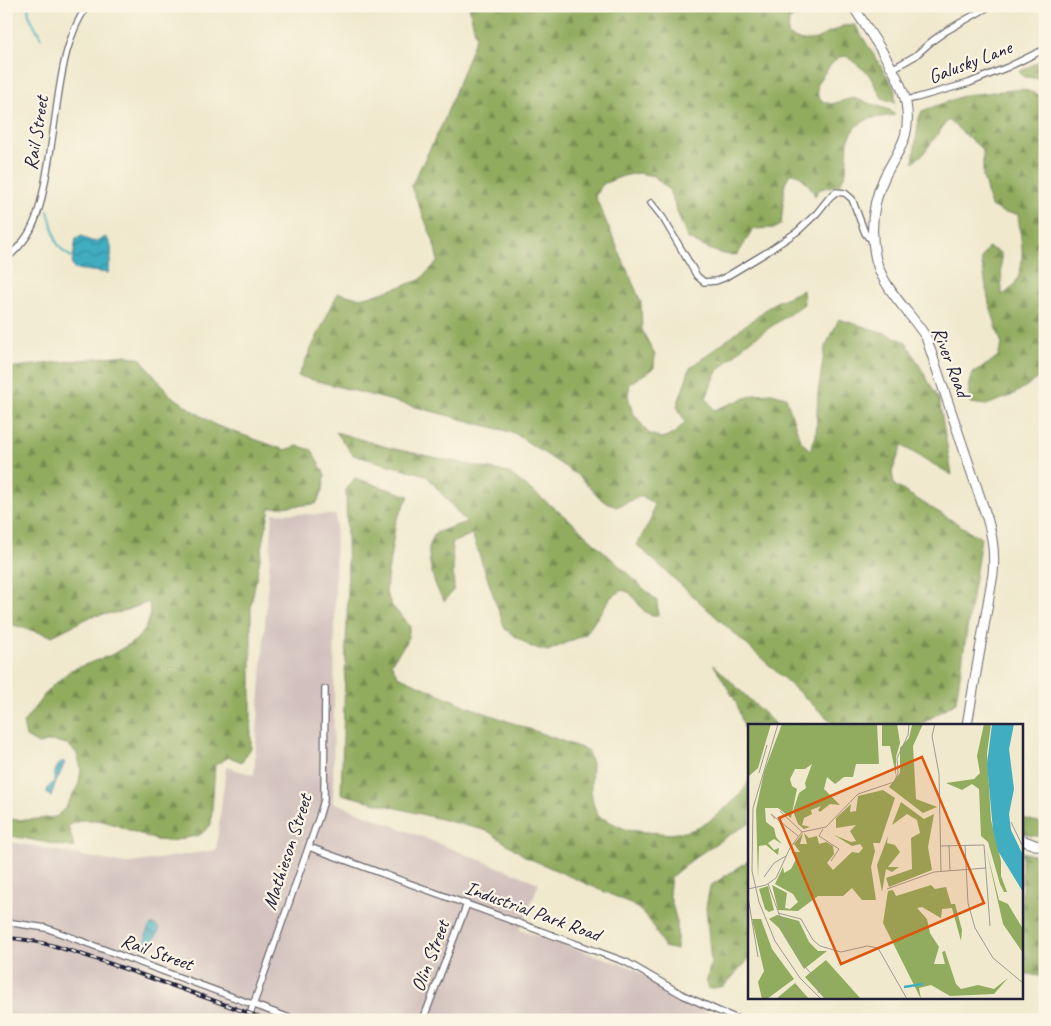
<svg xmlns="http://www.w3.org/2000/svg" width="1051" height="1026" viewBox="0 0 1051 1026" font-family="Caveat,sans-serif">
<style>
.industrial{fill:#d1c0bc}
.forest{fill:url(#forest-firs);stroke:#5a674d}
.water{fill:url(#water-waves);stroke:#32687e}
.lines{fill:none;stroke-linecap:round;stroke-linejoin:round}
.stream{stroke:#41adc0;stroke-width:2}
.street-casing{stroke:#6a686e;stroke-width:8}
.secondary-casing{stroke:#6a686e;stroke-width:11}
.street{stroke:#fff;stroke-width:5.5}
.secondary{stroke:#fff;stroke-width:9}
.rail-casing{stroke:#22223b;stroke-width:4}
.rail{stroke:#fcf5e5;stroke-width:2;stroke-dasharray:5.5;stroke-linecap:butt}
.labels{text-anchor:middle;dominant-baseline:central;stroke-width:4.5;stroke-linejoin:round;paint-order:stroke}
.street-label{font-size:20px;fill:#22223b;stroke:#fcf5e5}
.inset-river{fill:none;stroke:#41adc0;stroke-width:2.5}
.inset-road{fill:none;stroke:#9e9993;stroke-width:1}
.view{fill:#de560e;fill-opacity:0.15;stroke:#de560e;stroke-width:2.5}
.inset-edge{fill:none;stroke:#22223b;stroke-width:2.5}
</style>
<defs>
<pattern id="forest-firs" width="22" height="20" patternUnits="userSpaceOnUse" patternTransform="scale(1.25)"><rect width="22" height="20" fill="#91ac5f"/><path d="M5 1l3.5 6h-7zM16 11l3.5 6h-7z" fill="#768c50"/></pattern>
<pattern id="water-waves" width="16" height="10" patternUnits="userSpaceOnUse" patternTransform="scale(1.25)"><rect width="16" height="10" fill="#41adc0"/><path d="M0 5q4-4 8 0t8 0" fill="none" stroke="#368c9d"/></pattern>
</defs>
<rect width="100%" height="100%" fill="#fcf5e5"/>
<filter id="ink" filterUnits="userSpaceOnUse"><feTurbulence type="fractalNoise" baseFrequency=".02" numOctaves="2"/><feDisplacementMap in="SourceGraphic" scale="10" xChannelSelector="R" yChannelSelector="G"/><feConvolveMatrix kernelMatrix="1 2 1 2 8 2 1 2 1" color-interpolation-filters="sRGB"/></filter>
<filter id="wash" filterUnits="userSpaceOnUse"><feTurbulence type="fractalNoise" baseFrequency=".0096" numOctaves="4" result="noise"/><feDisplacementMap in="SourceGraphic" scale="20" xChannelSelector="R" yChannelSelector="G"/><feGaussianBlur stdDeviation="1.12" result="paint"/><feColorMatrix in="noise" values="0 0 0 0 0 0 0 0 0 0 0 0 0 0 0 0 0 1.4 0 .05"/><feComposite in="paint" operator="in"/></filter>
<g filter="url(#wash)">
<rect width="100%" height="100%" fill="#f0e9ce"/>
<path class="industrial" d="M273,513l63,2 -3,287 206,81 -19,47 113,38 50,33 43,19h-720v-179l119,23 91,-14 10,-83 28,8z"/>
<g class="forest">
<path d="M469,6h343l-23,14 -1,15 13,6 15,-2 27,-13 12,-1 40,64v14l-13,-5 -14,-25 -22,-17 -7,1 -9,9 -13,17 1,14 6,5 7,2 22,-6 37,12 5,5 -27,4 -13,8 -7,14 -2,31 -6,12 -22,6 -3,6c-4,-10 -11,-17 -20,-23l-6,2 -4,8 -4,41 -5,4 -23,1 -15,25c-16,4 -37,-9 -51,-16l-18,-48 -15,-14 -16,-3 -15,3 -20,8 -8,12 46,106 1,28 13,25 -1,13 -24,15 -2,13 4,15 16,22 13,5 13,-4 11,-12 -8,-16 13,-38 84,-65 29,-13 1,14 -58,40 -29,28 -11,26 8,12 42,-16 16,-1 14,4 14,43 10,10 6,-14 2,-43 7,-46 14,-28 46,14 21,9 33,58 13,75 -50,-29 -10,26 2,13 87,53 -25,164 -36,23h-85l-198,-180 14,-26 3,-15 -12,-8 -26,11 -14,-7 -22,-23 -66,-44 -216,-57 40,-83 21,5 19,-4 42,-14 18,-19 -5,-21 -22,-54 32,-63 33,-86z"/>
<path d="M1045,58v21l-21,-2 -5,-5z"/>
<path d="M1022,89l23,8v277l-34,22 -25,9 -15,-2 -2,-14 3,-15 25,-16 5,-13 -13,-42 -8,-44 7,-12 13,6 1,42c4,-2 9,-6 12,-10 14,-20 6,-49 4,-71l-14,-1 -13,-7 -8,-29v-27l-35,-30 -25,34 -10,8 6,-44 3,-7 43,-16z"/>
<path d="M125,355l16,4 29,36 45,30 70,25 13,-4 14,4 13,25 -2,15 -7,14 -46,4 -19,97v143l-9,14 -13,-5 -14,8 -4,60 -11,10 -29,6 -15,-1 -43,-16 -15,-4h-17l-13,6 7,22 -69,-13v-16l22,1 28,-3 10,-10 13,-24 2,-15 -4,-14 -10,-10 -15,-3 -14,3 -12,-7 -3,-14 26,-34 22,-19 40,-15 25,-15 9,-11 5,-14 -1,-13 -28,10 -29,4 -40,20 -46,-13v-255z"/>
<path d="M336,432l54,16 119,25 63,49 85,79 1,14 -6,1 -8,-5 -14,-18 -7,-3 -12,7 -25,37 -38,17 -17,-4 -26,-18 -33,-95 -20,9 2,46 -9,12c-10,-9 -17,-39 -16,-53 1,-5 4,-10 6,-15l31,-11 -40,-47 -73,-20z"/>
<path d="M355,478l54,18 -13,25 -9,58 -1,14 6,13 18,20 -3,16 -16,21 7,13 71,31 118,43 5,13 -1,27 2,13 5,13 29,14 43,4 15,-2 13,-4 13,-8 25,-21 10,-12 4,-8v44c-29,16 -55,33 -79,54l-2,16 8,29v28l-13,-3c-10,-20 -14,-31 -34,-44l-104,-46 -38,-26 -147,-37 7,-205 -2,-99z"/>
<path d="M714,665l62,60h-26v21l-14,-44z"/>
<path d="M1022,818l23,6v13l-16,-2 -7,-3z"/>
<path d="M1022,852l15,4h8v121l-23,-4z"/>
<path d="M750,860v98l-26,28 -16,3 -2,-6 5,-21 -5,-54 4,-22z"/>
</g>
<g class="water">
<path d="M82,236c9,6 14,8 23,1 11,8 5,24 3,36l-34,-4 -2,-4 4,-27z"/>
<path d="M63,761l2,2 -1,2 -10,22 -3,10 -4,-3c-1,-6 2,-8 7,-12 0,-8 1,-16 9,-21z"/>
<path d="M151,925h4l5,4 -9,16 -5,-3c-1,-5 1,-14 5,-17z"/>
</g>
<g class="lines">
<g class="stream">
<path d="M28,6l1,9 12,23"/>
<path d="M48,211l9,32 6,8 10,7"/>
</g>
</g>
</g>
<g filter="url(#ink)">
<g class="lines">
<defs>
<g id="street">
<path d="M892,69l23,-13 17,-15 14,-10 44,-25"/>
<path d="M905,100l11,-2 53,-15 39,-16 37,-18"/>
<path d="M651,203l12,15 34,58 7,6 12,-1 8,-3 40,-24 34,-23 19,-18 12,-15 7,-6 9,1 7,6 13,34 3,4 5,2"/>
<path d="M6,259c8,-7 15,-14 21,-23 12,-18 16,-43 20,-65 4,-22 7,-45 10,-67 5,-34 10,-69 30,-98"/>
<path d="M309,847l317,115 57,33 33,15 24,10"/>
<path d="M6,922l40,6 249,92"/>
<path d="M248,1020l71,-203 5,-17 1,-111"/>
<path d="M423,1020l44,-116"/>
</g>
<g id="secondary">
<path d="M853,6c9,14 18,28 27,42 10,17 22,35 26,55 6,36 -8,46 -22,75 -12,26 -14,55 -8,82 8,30 34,52 50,77l61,181c6,19 8,36 6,56l-26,151"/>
<path d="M1022,840l13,5 10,1"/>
</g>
</defs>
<use href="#street" class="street-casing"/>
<use href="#secondary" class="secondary-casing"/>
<use href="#street" class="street"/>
<use href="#secondary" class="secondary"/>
<defs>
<path id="rail" d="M6,938c33,1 65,13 96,23 56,19 110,39 166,59"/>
</defs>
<use href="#rail" class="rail-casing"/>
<use href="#rail" class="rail"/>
</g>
</g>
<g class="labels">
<g class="street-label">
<text transform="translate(970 62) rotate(-21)">Galusky Lane</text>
<text transform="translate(36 133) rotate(-81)">Rail Street</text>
<text transform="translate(951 362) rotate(69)">River Road</text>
<text transform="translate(287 852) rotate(-72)">Mathieson Street</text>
<text transform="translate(533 911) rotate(20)">Industrial Park Road</text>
<text transform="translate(157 952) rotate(20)">Rail Street</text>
<text transform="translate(430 956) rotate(-69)">Olin Street</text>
</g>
</g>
<g transform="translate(748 724)">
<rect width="275" height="275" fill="#f0e9ce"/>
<path d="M0,0h23l-13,44 -10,9zM34,0h95l2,40h-23l-3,13h-9l-9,7 -8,-7 -3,12 16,16 -10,-1 -10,8 -2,-2 3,-4 -10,4 1,4 -8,4 -2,7 8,2 -6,2 -6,-5 -5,-13 6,-18 7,-5 -1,-5 7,-19 -7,5h-10l-5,10 2,7 5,3 -6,29 -13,-10h-13l1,14 8,6 2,9 6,7 -8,-5 -6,4 6,7 5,-2 -1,7 -12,-10 -7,1 -1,32 -2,-68 8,-38zM134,0h15l3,19 -4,14v19l-6,-30h-8zM175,0l-10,22 3,53 21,8 -14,6 -34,-26 11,-14v-25l9,-10 3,-13zM236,0h7l-4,29 4,67 10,41v15l6,16h-3l-4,-8 -12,-42 -7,-6 -2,-47 -7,-5 -10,6 -16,-7 28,-4 6,-6 -3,-17zM135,66l12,8 -15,45h-7l2,8 -4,16 5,33h-14l-10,-12 -9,8h-25l-20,15 -20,-1 -6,-25 15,8 -2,15 5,1 8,-7 -5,-8 -18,-10 8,-17 1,6 7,-4 6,-12 -6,-5h9l-6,-8 9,-11 -3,11h7l-3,-11 5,5 8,-2 2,8 7,-2 7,4 1,8 -7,9 6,7 19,-18 7,1 4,-5 -3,-4 -8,2 -18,-11 17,7 5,-1 -6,-10 6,-6 -20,3v-10l15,-14 -1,8 6,-1 2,-15zM153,78l23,17 10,-5 -6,33 4,23 -43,17 -3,-9 26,-9 -1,-31 9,-5 -3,-13 -10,-6 -15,11zM140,112l-1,7 8,2 5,7 -12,15h11l-7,5 -6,-3 -4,23 -5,-27zM238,124l13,52 9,4 15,25v24l-20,-29zM183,161l4,4 11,-2 5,17h4l7,26 -1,11 -9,-33 -10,1 -1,9 -19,-11 -5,1 10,11 3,14 9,14 -5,17h11l-3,-12 3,-1 11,33 5,5 17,-4 16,4 14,-11 -14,16 -44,2 -19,-11 -12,3 2,11 -38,-76 5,-32 5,-1 3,6zM20,162l6,24 -5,2 -4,-3 -6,-20zM29,191l22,6 10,21 9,9h9l-23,18 -25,-41 -10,-9zM4,195h9l11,30 22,30 -27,20h-5l-4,-17 6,-11zM78,236l35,39h-36l-20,-22zM47,259l14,16h-33z" fill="#91ac5f"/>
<path d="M244,0h22l-5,25 5,40 -5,25 2,16 12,25v37l-25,-41 -5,-21 -6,-66z" fill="#41adc0"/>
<path class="inset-river" d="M156,263l19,-3"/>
<path class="inset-road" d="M30,0l-25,84 -1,63 7,31 16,39 25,37 21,21M187,0l-3,12 7,38 2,97M11,49l8,-28M32,87l22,21M27,95l-4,-5 27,22M263,98l12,25M75,105l-4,7 20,13 -8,12M201,121l1,26M217,121l3,58 7,25 18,30 30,25M192,122l44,-1 6,81M16,153l10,-14 12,-7M20,160l21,57 6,5 6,16 19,22 -2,9M0,165l18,-4 10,-7 14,-30 12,-16 24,-5 32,-33 36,-12 4,-9 -1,-15 11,-23 1,-11M139,165l47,-17 52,-4M0,173l10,60M30,189l23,6 12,21 7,6 21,6 26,-6 11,2 29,51"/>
<path class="view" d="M174,33l62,146 -143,61 -62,-146z"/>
<rect width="275" height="275" class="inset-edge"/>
</g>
<rect width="1051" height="1026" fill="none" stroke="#fcf5e5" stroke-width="25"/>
</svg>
